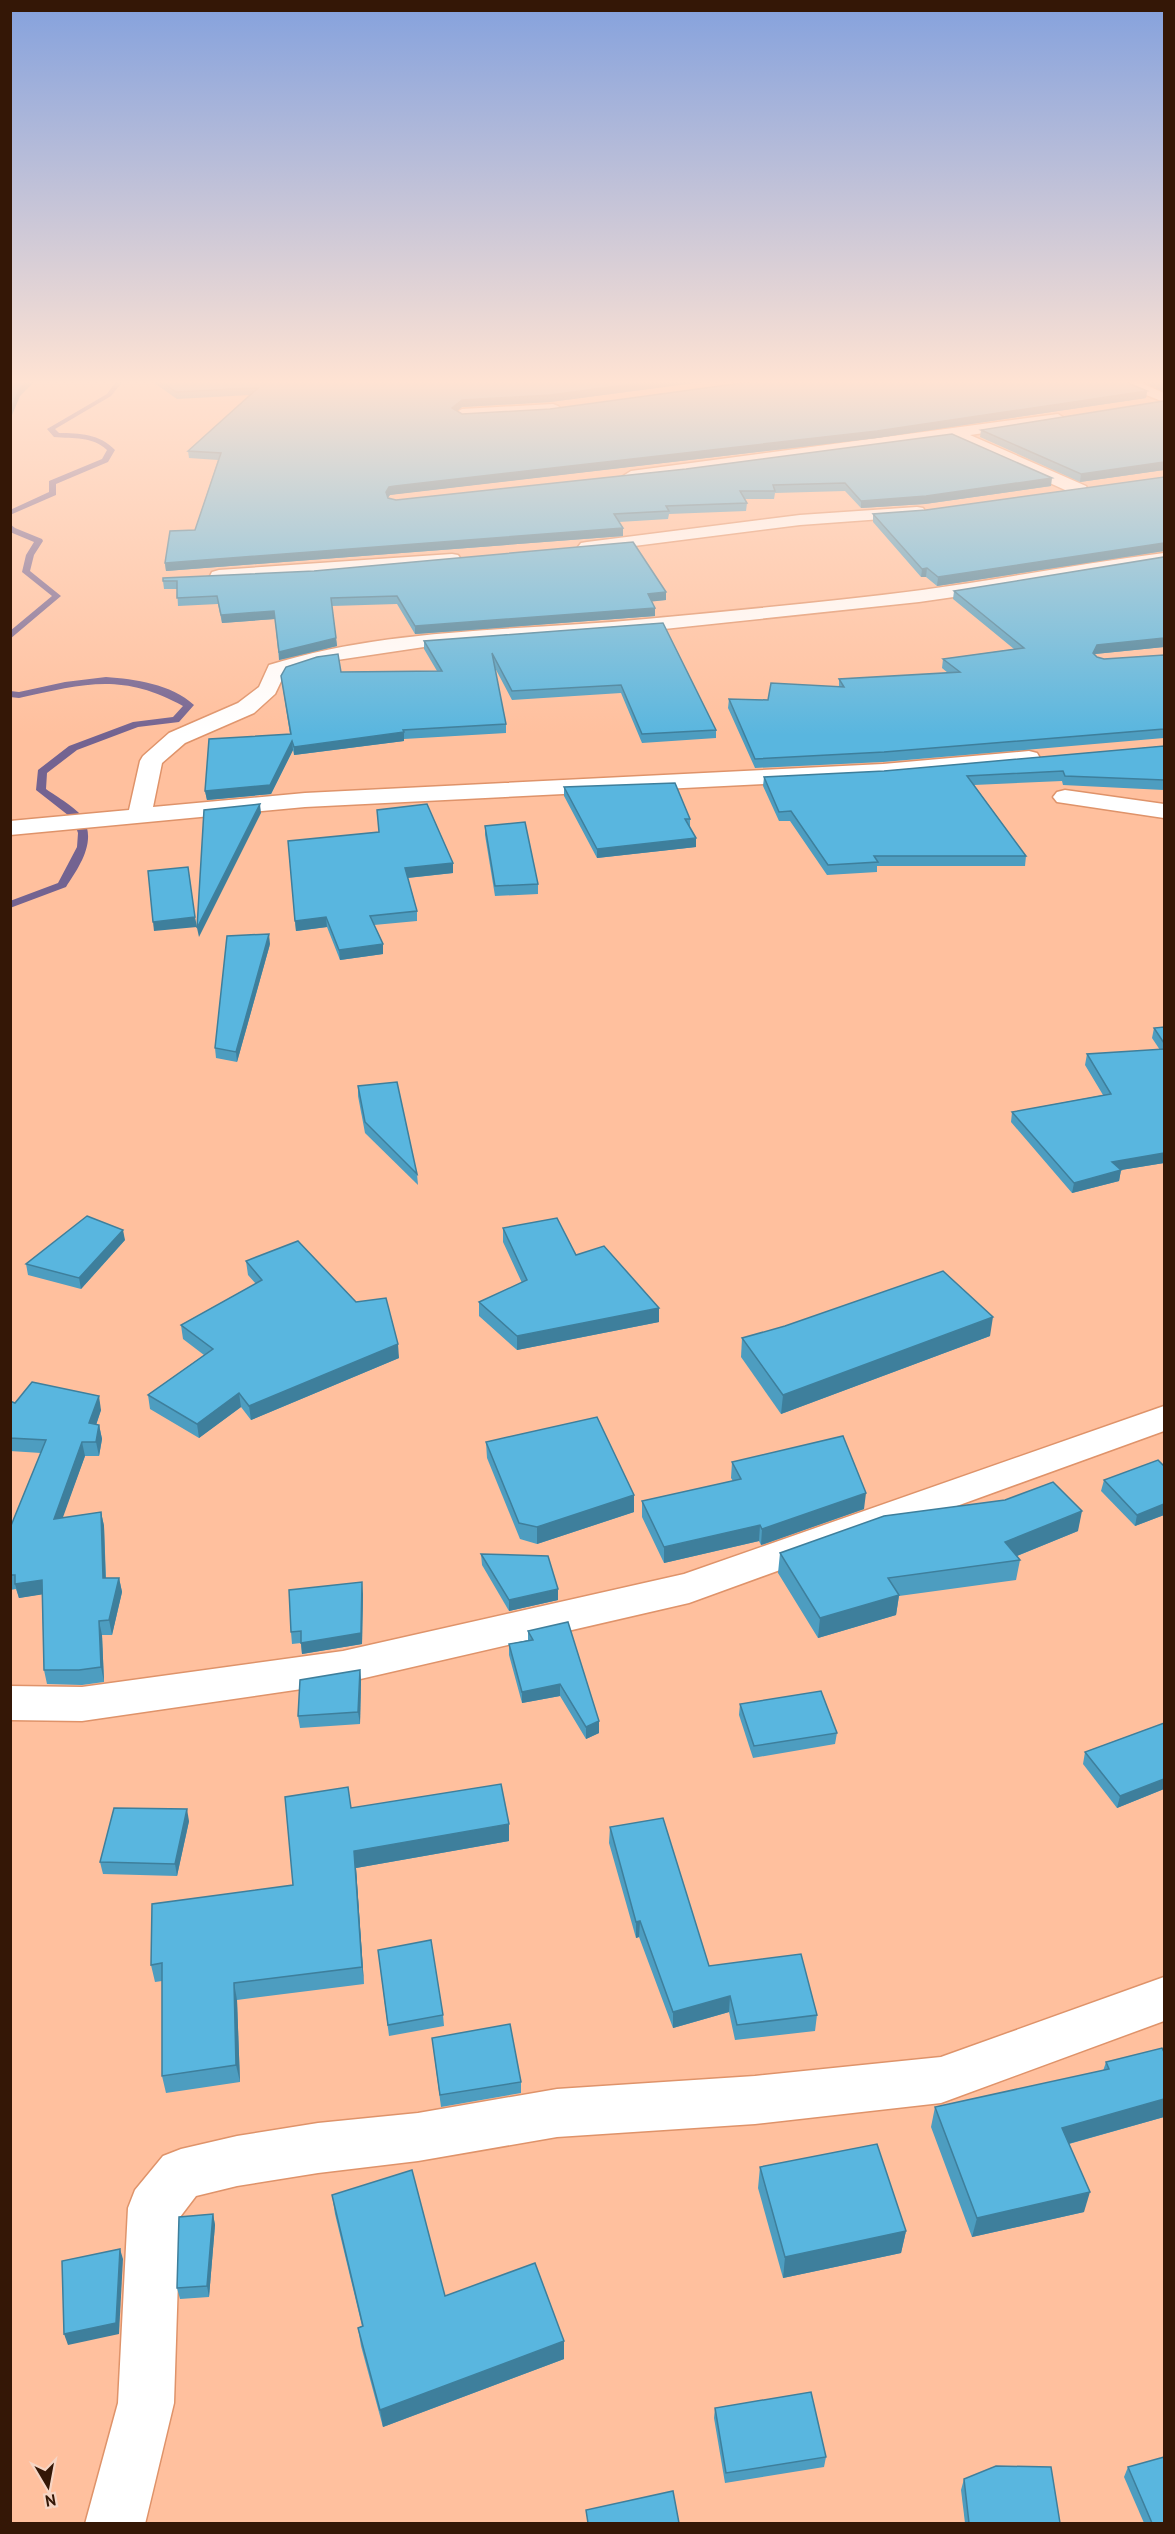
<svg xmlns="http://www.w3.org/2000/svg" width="1175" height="2534" viewBox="0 0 1175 2534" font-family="'PT Sans',sans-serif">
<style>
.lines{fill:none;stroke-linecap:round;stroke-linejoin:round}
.stream{fill:#736391;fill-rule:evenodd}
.minor-casing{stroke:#df936a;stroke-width:3}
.minor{fill:#fff;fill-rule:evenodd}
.wall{fill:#4d9dc0}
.shaded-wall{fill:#3e7f9c}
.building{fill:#59b6df;stroke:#3e7f9c;stroke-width:1.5}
</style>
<rect width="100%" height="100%" fill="#ffc09e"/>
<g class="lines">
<g class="stream">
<path d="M117,380h7l-13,16 -56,33 4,4c20,0 41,1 56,17l-7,12 -52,22v11l-46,20v-5l39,-18v-11l53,-22 5,-9c-15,-14 -33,-11 -53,-13l-7,-8 60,-35z"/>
<path d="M10,524l5,4 27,11 1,2 -9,14 -4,16 31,25 -51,43v-8l42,-35 -30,-24 4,-17 8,-13 -24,-10z"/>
<path d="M106,677c29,2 65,7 88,28l-15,17 -41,5 -61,23 -30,23 -1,16c10,7 32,20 37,29 14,24 -4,49 -17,69l-56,21v-7l48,-18 19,-36 1,-14 -5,-14 -37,-29 2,-20 31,-24 64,-24 40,-5 10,-11c-61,-34 -100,-22 -164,-8l-9,-1v-6l9,1 46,-10z"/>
</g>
<defs>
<g id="minor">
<path d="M1114,380h20l30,13v9l-48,-19z"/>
<path d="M553,404l5,2 3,3 -3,3 -96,7 -8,-5 8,-5z"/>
<path d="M1058,414l8,5 -3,3 -93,13 116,51 2,4 -2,4h-12l-124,-56 -319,43 -8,-5 8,-5z"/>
<path d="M917,507l6,1 3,4 -3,4 -123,9 -213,27 -6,-1 -3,-4 3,-4 6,-1 213,-27z"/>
<path d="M1164,553v10l-90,13 -65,13 -90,13 -274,29 -221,16 -107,16 -32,10 -10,21 -21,19 -69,30 -23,20 -9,44 152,-14 578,-29 146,-13 8,2 3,5 -3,5 -8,2 -146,13 -578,29 -295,28v-14l119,-11 11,-49 3,-5 26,-23 69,-30 21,-16 10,-22c121,-38 252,-34 377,-46 92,-9 185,-17 276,-29 81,-11 161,-27 242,-37z"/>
<path d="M452,554l6,1 3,4 -3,4 -239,19 -7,-2 -2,-4 2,-4 7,-2z"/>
<path d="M1065,790l99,14v14l-107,-16 -4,-5 4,-5z"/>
<path d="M1164,1406v25l-475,172 -346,80 -261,38 -72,-1v-34l72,1 261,-36 341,-77z"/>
<path d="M1164,1977v44l-223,82 -186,21 -198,13 -139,24 -100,12 -81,13 -41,10 -16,21 -6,186 -29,121h-60l33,-121 10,-195 7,-18 28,-34 18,-7 56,-13 81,-13 100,-10 139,-24 198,-13 186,-19z"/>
</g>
</defs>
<use href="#minor" class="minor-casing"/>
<use href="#minor" class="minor"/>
</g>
<g class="wall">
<path d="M150,380h567l-167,22 -88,5 -5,4 5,3 685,-23 -1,7 -269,40 -481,56 -6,1 -3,3 9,2 290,-31 365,17 -126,18 -64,4 -16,-17 -70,2 -1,6h-30l3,4 -1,8 -77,3 -1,5 -49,3 4,6v8l-457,35 -1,-8 30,-33 23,-70 -29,-2 -1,-7 62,-56 -73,4z"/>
<path d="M1139,380h25v12z"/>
<path d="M1164,401v69l-84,12 -100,-45 1,-7z"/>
<path d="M1164,477v74l-227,35 -11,-9h-5l-48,-55v-8l53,-4z"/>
<path d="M1164,557v90l-69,7v1l2,2 7,2 60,-4v83l-281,24 -128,6 -27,-60 1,-9 39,1 71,-14v-7l109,-6 -6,-5 1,-9 71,-10 -61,-50 1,-8z"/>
<path d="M163,581l503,11v8l-15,1 4,15 -240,18 -18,-30 -65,2 5,40 -58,14 -4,-41 -53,4 -4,-19 -40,2 -1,-17h-13z"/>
<path d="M663,623l53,107v8l-74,5 -21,-50 -109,7 -18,-34 12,58v9l-102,6v2l-110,14 -1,-5 -22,44 -64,6 -2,-9 85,-57 -9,-58 60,-4 96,-1 -13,-22v-8z"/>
<path d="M1164,746v44l-101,-5 -1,-4 -88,4 52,71 -1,10h-148v6l-50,3 -37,-54h-11l-16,-35 1,-9 120,-6z"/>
<path d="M564,787l126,32v8l6,20 -99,11 -33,-62z"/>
<path d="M485,826l53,58v10l-43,2 -10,-61z"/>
<path d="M288,841l165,32 -45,5 9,33v10l-43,4 9,29 -43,6 -13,-33 -31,4z"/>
<path d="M270,944l-33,118 -21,-4 -1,-10z"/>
<path d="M1164,1027v136l-43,7 -2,11 -47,12 -61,-71 1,-10 91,-17 -18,-30 2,-11 73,-4 -8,-12 2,-10z"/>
<path d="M358,1086l59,88 1,11 -53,-52 -7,-37z"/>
<path d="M503,1228l73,27 83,67 -142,28 -38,-34v-14l43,-19 -19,-41z"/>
<path d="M125,1240l-44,49 -53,-14 -2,-11z"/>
<path d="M246,1261l153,97 -148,62 -10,-13 -42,31 -49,-29 -2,-14 56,-40 -21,-16 -2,-14 75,-41 -8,-9z"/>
<path d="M990,1336l-209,78 -40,-57 1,-19z"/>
<path d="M10,1401l5,2 86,7 -5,15h3l3,14 -3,17h-14l-23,62 39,-6 3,14 2,52h13l3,14 -10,43h-10l2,47 -22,3 -35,-1 -3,-14 -2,-76 -23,4 -3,-9 -6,1v-62l31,-75 -31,-2z"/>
<path d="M486,1442l148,53v17l-97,32 -17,-5 -33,-81z"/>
<path d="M732,1462l132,47 -103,36 -2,-4 -95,22 -22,-46v-16l91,-20 -2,-3z"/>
<path d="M1164,1466v49l-29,11 -34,-35 3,-11z"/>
<path d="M1078,1531l-61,25 3,4 -4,20 -117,16 -3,19 -78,23 -40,-65 2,-20z"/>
<path d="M481,1554l77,46 -49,11 -27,-46z"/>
<path d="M363,1594l-1,50 -60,10 -1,-11 -9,1 -1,-12z"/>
<path d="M528,1631l71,102 -13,6 -26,-43 -38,7 -13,-48v-11l19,-4z"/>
<path d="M360,1670l1,11 -1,43 -60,4 -2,-12z"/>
<path d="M740,1704l97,29 -2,11 -82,14 -14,-43z"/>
<path d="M1164,1723v66l-47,19 -34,-44 2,-12z"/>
<path d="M351,1808l158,16v17l-153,27 8,116 -127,16 3,82 -74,11 -4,-17v-95l-7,1 -4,-17 142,-80z"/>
<path d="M189,1821l-12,55 -74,-2 -3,-12z"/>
<path d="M610,1827l99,139 108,49 -2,16 -80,9 -6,-28 -56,16 -34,-91 -3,1 -27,-95z"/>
<path d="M378,1950l65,65 1,11 -55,10z"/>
<path d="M432,2038l89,44v11l-80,14z"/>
<path d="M1164,2052v65l-95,27 15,68 -112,25 -41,-110 4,-20 168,-36 3,-9z"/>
<path d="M760,2167l146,64 -5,22 -118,25 -25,-90z"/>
<path d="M332,2195l113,101 119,45v18l-181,68 -22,-81 -3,-18 4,-2 -27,-112z"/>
<path d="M213,2214l2,11 -6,72 -29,2 -3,-11z"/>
<path d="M715,2408l111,49 -2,10 -99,16 -11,-65z"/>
<path d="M1128,2467l36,56h-20l-20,-46z"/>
<path d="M964,2479l96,44h-95l-4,-33z"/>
</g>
<g class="shaded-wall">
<path d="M28,380h8l-16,16 -10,24v-9l9,-21z"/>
<path d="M664,380h53l-167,22 -88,5 -10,8v-7l10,-8z"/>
<path d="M1147,391l-1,7 -269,40 -487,57 -4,5v-8l3,-5z"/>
<path d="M1164,462v8l-84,12 1,-8z"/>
<path d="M1052,478l-1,8 -126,18 -64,4v-7z"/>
<path d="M623,528v8l-457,35 -1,-8z"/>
<path d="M1164,543v8l-227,35 1,-9z"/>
<path d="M927,568l-1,9h-5l1,-8z"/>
<path d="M666,592v8l-18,2v-8z"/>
<path d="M655,608v8l-240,18v-8z"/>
<path d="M274,611l1,8 -53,4 -1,-8z"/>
<path d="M336,638l1,8 -58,14v-8z"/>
<path d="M1164,638v9l-69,7 -4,7 2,-8 4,-8z"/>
<path d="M404,732v9l-110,14v-8z"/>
<path d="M292,741l1,9 -22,44 -64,6 -2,-9z"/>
<path d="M260,804l1,9 -62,124 -2,-9z"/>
<path d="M696,838v9l-99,11v-9z"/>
<path d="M453,863v10l-47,5 -1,-10z"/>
<path d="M195,917l2,10 -43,4 -1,-9z"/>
<path d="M326,917l1,10 -31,4 -1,-10z"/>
<path d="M269,934l1,10 -33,118 -1,-10z"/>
<path d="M383,944v10l-43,6 -1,-10z"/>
<path d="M1164,1153v10l-43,7 -2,11 -47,12 2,-10 38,-21z"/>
<path d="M123,1230l2,10 -44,49 -2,-11z"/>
<path d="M659,1308v14l-142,28v-14z"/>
<path d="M993,1317l-3,19 -209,78 2,-19z"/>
<path d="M398,1344l1,14 -148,62 -2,-14z"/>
<path d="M239,1393l2,14 -42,31 -2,-14z"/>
<path d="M99,1396l2,14 -9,27 -3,-14z"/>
<path d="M99,1425l3,14 -3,17 -3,-14z"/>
<path d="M82,1442l3,14 -28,78 -3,-15z"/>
<path d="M866,1493l-2,16 -103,36 1,-16z"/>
<path d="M634,1495v17l-97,32v-17z"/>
<path d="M1164,1504v11l-29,11 2,-11z"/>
<path d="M1082,1511l-4,20 -76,31 3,-20z"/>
<path d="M101,1512l3,14 2,66 -3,-14z"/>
<path d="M760,1525l-1,16 -95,22v-16z"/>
<path d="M119,1578l3,14 -10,43 -3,-15z"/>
<path d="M42,1580l3,14 -26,4 -4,-14z"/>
<path d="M362,1582l1,12 -1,50 -60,10 -1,-11z"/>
<path d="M558,1589v11l-49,11v-11z"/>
<path d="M899,1595l-3,20 -78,23 2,-20z"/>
<path d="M99,1621l3,14 2,47 -3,-15z"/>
<path d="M360,1670l1,11 -1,43 -2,-12z"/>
<path d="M560,1684v12l-38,7v-11z"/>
<path d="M599,1721v12l-13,6v-12z"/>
<path d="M1164,1779v10l-47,19 3,-12z"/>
<path d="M187,1809l2,12 -12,55 -2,-12z"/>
<path d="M509,1824v17l-153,27 8,116 -2,-17 -8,-116z"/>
<path d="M640,1921l-1,16 -3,1v-16z"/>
<path d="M234,1983l3,17 3,82 -4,-17z"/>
<path d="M730,1996l-1,16 -56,16v-16z"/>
<path d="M1164,2099v18l-107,30 5,-19z"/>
<path d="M1090,2192l-6,20 -112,25 5,-19z"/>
<path d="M213,2214l2,11 -6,72 -2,-11z"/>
<path d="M906,2231l-5,22 -118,25 2,-21z"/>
<path d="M120,2249l3,10 -4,75 -51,11 -4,-11z"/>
<path d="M564,2341v18l-181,68 -3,-17z"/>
</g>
<g class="building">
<path d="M10,380h18l-9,10 -9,21z"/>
<path d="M159,380h505l-114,15 -88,5 -10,8 10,6 88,-5 214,-29h357l26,11 -270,40 -482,55 -6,1 -3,5 2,6 8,2 290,-31 266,-35 100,44 -126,18 -65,5 -16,-18 -72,2 2,6h-35l7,12 -81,3 3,5 -55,3 9,14 -458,35 5,-32 25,-1 26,-77 -33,-2 70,-63 -82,4z"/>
<path d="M1155,380h9v5z"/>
<path d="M1164,401v61l-83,12 -100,-44z"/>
<path d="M1164,477v66l-226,34 -11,-9 -5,1 -49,-55 53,-4z"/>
<path d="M633,542l33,50 -18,2 7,14 -240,18 -18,-30 -66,2 5,40 -57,14 -5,-41 -53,4 -4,-19 -40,2v-17h-14v-3l151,-7z"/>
<path d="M1164,557v81l-67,7 -4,8 4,4 7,2 60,-4v74l-280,23 -129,7 -26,-60 39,1 3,-17 73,4 -5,-8 121,-7 -17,-13 81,-11 -70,-57z"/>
<path d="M663,623l53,107 -74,4 -21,-49 -109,6 -20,-38 14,71 -103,6 1,2 -110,15 -2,-6 -22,44 -65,6 4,-52 82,-5 -10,-58 5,-9 31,-10 21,-3 3,18 101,-1 -18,-30z"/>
<path d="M1164,746v34l-99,-4 -2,-5 -96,5 59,80h-152l4,6 -50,3 -37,-54 -12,1 -15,-35 120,-6z"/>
<path d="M675,783l15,36h-5l11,19 -99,11 -33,-62z"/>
<path d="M260,804l-63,124 7,-118z"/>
<path d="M427,804l26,59 -48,5 12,43 -47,5 13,28 -44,6 -13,-33 -31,4 -7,-80 91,-9 -2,-22z"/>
<path d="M525,822l13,62 -43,2 -10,-60z"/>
<path d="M188,867l7,50 -42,5 -5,-51z"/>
<path d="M269,934l-33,118 -21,-4 12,-112z"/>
<path d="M1164,1027v16l-10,-15z"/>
<path d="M1164,1049v104l-52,9 9,8 -47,13 -62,-71 99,-18 -24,-40z"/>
<path d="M397,1082l20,92 -52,-52 -7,-36z"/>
<path d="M87,1216l36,14 -44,48 -53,-14z"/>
<path d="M557,1218l19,37 28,-9 55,62 -142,28 -38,-34 48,-22 -24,-52z"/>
<path d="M298,1241l58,61 30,-4 12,46 -149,62 -10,-13 -42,31 -49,-29 65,-46 -32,-24 81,-45 -16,-19z"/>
<path d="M943,1271l50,46 -210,78 -41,-57 43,-12z"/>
<path d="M32,1382l67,14 -10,27 10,2 -3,17h-14l-28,77 47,-7 2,66h16l-10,42 -10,1 2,46 -22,3h-35l-2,-90 -27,4v-9h-5v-47l36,-88 -36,-2v-37l5,2z"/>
<path d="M597,1417l37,78 -97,32 -18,-4 -33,-81z"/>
<path d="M843,1436l23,57 -104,36 -2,-4 -96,22 -22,-46 99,-22 -9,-17z"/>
<path d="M1158,1460l6,6v38l-27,11 -33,-35z"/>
<path d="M1053,1482l29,29 -77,31 15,18 -132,18 11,17 -79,23 -40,-65 104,-37 121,-16z"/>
<path d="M481,1554l67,2 10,33 -49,11z"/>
<path d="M362,1582l-1,51 -60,10v-12l-10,1 -2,-42z"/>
<path d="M568,1622l31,99 -13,6 -26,-43 -38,8 -13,-48 24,-4 -5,-9z"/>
<path d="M360,1670l-2,42 -60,4 2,-36z"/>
<path d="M821,1691l16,42 -83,13 -14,-42z"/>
<path d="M1164,1723v56l-44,17 -35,-44z"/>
<path d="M501,1784l8,40 -155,27 8,116 -128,16 2,82 -74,11v-113l-11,2 1,-61 141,-19 -8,-88 63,-10 3,21z"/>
<path d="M114,1808l73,1 -12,55 -75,-2z"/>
<path d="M663,1818l46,148 92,-12 16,61 -80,10 -7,-29 -57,16 -33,-91 -4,1 -26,-95z"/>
<path d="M431,1940l12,75 -55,10 -10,-75z"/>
<path d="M510,2024l11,58 -81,13 -8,-57z"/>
<path d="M1162,2048l2,4v47l-102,29 28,64 -113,26 -42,-111 174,-38 -3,-7z"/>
<path d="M877,2144l29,87 -121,26 -25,-90z"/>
<path d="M412,2170l33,126 90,-33 29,78 -184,69 -22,-82 5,-2 -31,-131z"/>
<path d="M213,2214l-6,72 -30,2 2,-71z"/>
<path d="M120,2249l-4,74 -52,11 -2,-73z"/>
<path d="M811,2392l15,65 -100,16 -11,-65z"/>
<path d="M1164,2457v66h-12l-24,-56z"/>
<path d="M996,2466l55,1 9,56h-91l-5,-44z"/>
<path d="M673,2491l6,32h-91l-2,-13z"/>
</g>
<linearGradient id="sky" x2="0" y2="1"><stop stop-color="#84a1dd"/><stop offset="0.52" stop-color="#ffe3d3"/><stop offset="1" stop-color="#ffe3d3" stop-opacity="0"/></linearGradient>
<rect width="1175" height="735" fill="url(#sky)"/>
<rect width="1175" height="2534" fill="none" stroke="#341706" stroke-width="24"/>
<g transform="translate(48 2486) rotate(170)" stroke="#f6d5c4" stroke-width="4.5" paint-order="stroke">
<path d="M0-4.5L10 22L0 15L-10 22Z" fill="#341706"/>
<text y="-9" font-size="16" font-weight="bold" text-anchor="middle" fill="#341706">N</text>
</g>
</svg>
